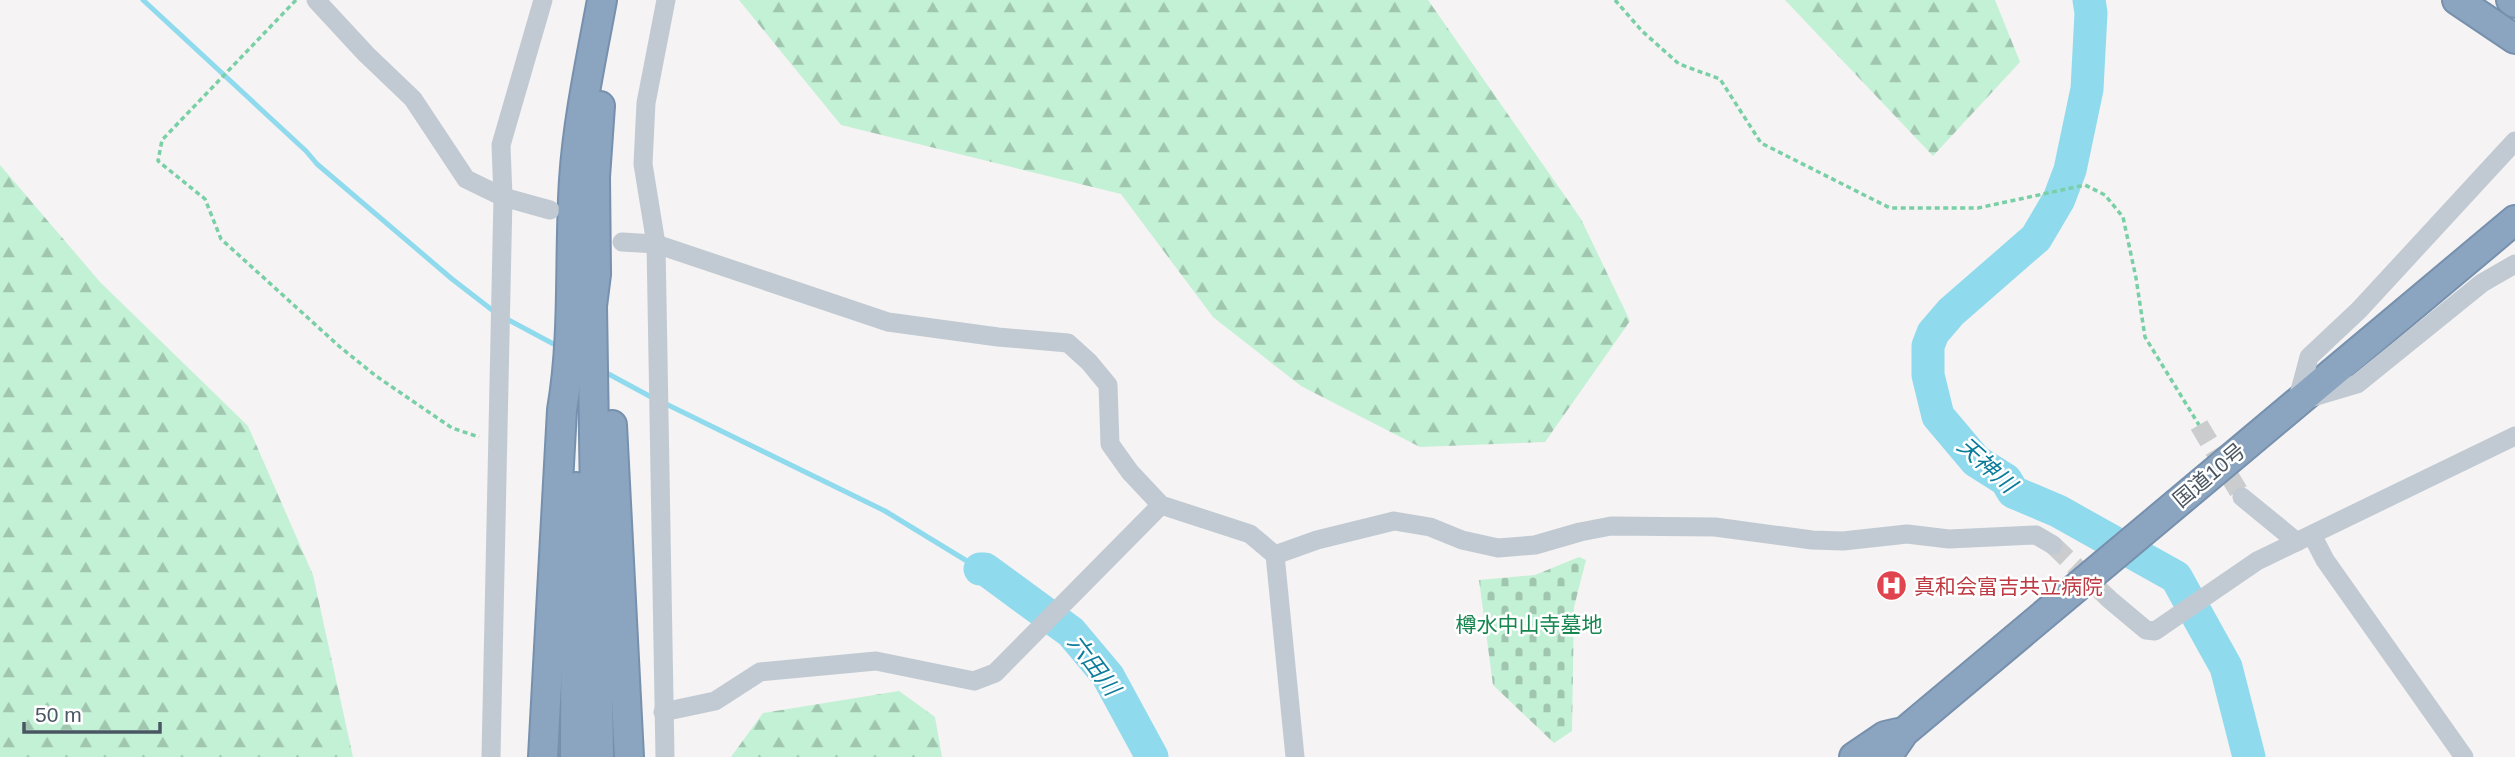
<svg xmlns="http://www.w3.org/2000/svg" width="2515" height="757" viewBox="0 0 2515 757" font-family="Arial,'Noto Sans JP',sans-serif">
<style>
.forest{fill:url(#forest-firs)}
.cemetery{fill:url(#cemetery-stones)}
.lines{fill:none;stroke-linecap:round;stroke-linejoin:round}
.stream{stroke:#90daee;stroke-width:5}
.river{stroke:#90daee;stroke-width:33}
.minor-tunnel{stroke:#caccce;stroke-width:19;stroke-dasharray:19 10;stroke-linecap:butt}
.highway-casing{stroke:#7690ad;stroke-width:32}
.path{stroke:#7ad0a6;stroke-width:3.5;stroke-dasharray:5 3.5;stroke-linecap:butt}
.minor{stroke:#c1cad2;stroke-width:19}
.highway{stroke:#8ba5c1;stroke-width:28}
.labels{text-anchor:middle;dominant-baseline:central;stroke-width:5;stroke-linejoin:round;paint-order:stroke}
.street-label{font-size:21px;fill:#4a5661;stroke:#fff}
.health-label{font-size:21px;fill:#be3a42;stroke:#fff;text-anchor:start}
.park-label{font-size:21px;fill:#17864f;stroke:#fff}
.water-label{font-size:23px;font-style:italic;fill:#0c7c9b;stroke:#fff}
</style>
<defs>
<pattern id="forest-firs" width="22" height="20" patternUnits="userSpaceOnUse" patternTransform="scale(1.75)"><rect width="22" height="20" fill="#c3f1d5"/><path d="M5 1l3.5 6h-7zM16 11l3.5 6h-7z" fill="#a0c6b0"/></pattern>
<pattern id="cemetery-stones" width="16" height="16" patternUnits="userSpaceOnUse" patternTransform="scale(1.75)"><rect width="16" height="16" fill="#c3f1d5"/><path d="M2 7V4a2 2 0 0 1 4 0v3zM10 15v-3a2 2 0 0 1 4 0v3z" fill="#a0c6b0"/></pattern>
</defs>
<rect width="100%" height="100%" fill="#f5f3f3"/>
<g class="forest">
<path d="M739,0h689l153,219 49,102 -85,121 -125,5 -119,-61 -88,-69 -92,-123 -280,-69z"/>
<path d="M1785,0h210l25,62 -87,94z"/>
<path d="M0,165l100,117 148,144 65,149 40,182h-353z"/>
<path d="M899,691l36,26 7,40h-211l32,-44z"/>
</g>
<path class="cemetery" d="M1579,557l7,3 -12,47 -2,124 -18,12 -61,-58 -14,-105 56,-5z"/>
<g class="lines">
<g class="stream">
<path d="M143,0l163,151 11,13 135,115 44,34"/>
<path d="M505,318l56,30"/>
<path d="M603,371l50,27"/>
<path d="M662,402l223,109 95,58"/>
</g>
<g class="river">
<path d="M2089,0l2,13 -4,76 -17,81 -11,29 -23,39 -85,74 -18,21 -5,13v29l10,41 38,45 30,19 7,12 45,19 118,66 50,90 23,90"/>
<path d="M980,569h5l86,63 37,44 44,81"/>
</g>
<g class="minor-tunnel">
<path d="M2199,425l43,72"/>
<path d="M2053,545l56,54"/>
</g>
<defs>
<g id="highway">
<path d="M2457,0l58,39"/>
<path d="M2511,0l4,3"/>
<path d="M612,425l17,332"/>
<path d="M543,757l19,-347c13,-76 7,-153 12,-230 4,-61 17,-120 28,-180"/>
<path d="M575,757l1,-270"/>
<path d="M599,757l-7,-451 4,-32 -1,-97 5,-71"/>
<path d="M1854,757l31,-21 13,-3"/>
<path d="M1883,757l10,-9 11,-16 611,-512"/>
</g>
</defs>
<use href="#highway" class="highway-casing"/>
<g class="path">
<path d="M296,0l-134,140 -4,21 47,38 16,40 119,108 36,29 76,52 27,9"/>
<path d="M1615,0l27,31 37,33 41,15 41,64 129,65h88l107,-23 20,10 18,22 13,61 9,59 54,88"/>
</g>
<g class="minor">
<path d="M316,0l50,54 47,45 53,80 37,18 47,13"/>
<path d="M622,242l34,2 232,78 110,15 70,6 21,19 19,23 2,59 20,28 31,33 89,29 25,21 20,202"/>
<path d="M2310,398l47,-14 125,-101 33,-19"/>
<path d="M2297,402l12,-45 50,-47 156,-169"/>
<path d="M2242,497l55,45"/>
<path d="M2312,535l13,25 139,197"/>
<path d="M1275,555l42,-15 77,-19 36,6 32,13 36,8 37,-3 45,-13 31,-6 104,1 97,13 31,1 64,-7 42,5 87,-4 17,10"/>
<path d="M2109,599l37,31 9,1 102,-70 258,-125"/>
<path d="M663,712l52,-11 45,-29 116,-11 98,20 21,-8 166,-168"/>
<path d="M491,757l12,-560 -2,-52 42,-145"/>
<path d="M665,757l-9,-513 -13,-80 3,-61 20,-103"/>
</g>
<use href="#highway" class="highway"/>
</g>
<defs>
<symbol id="hospital-disc" viewBox="-11 -11 22 22"><circle r="9.5" fill="#e0444e" stroke="#fff"/><path d="M-5-5h3v3.5h4V-5h3V5h-3V1.5h-4V5h-3Z" fill="#fff"/></symbol>
</defs>
<g fill-rule="evenodd">
<use href="#hospital-disc" x="1874" y="568" width="35" height="35"/>
</g>
<g class="labels">
<g class="street-label">
<text transform="translate(2209 475) rotate(-40)">国道10号</text>
</g>
<g class="health-label">
<text x="1914" y="586">真和会富吉共立病院</text>
</g>
<g class="park-label">
<text x="1529" y="624">樽水中山寺墓地</text>
</g>
<g class="water-label">
<text transform="translate(1987 465) rotate(42)">天神川</text>
<text transform="translate(1094 665) rotate(53)">六田川</text>
</g>
</g>
<path d="M24 722v10h136v-10" fill="none" stroke="#4a5661" stroke-width="3.5"/>
<text x="35" y="722" font-size="21" fill="#4a5661" stroke="#ffffff" stroke-width="5" paint-order="stroke">50 m</text>
</svg>
